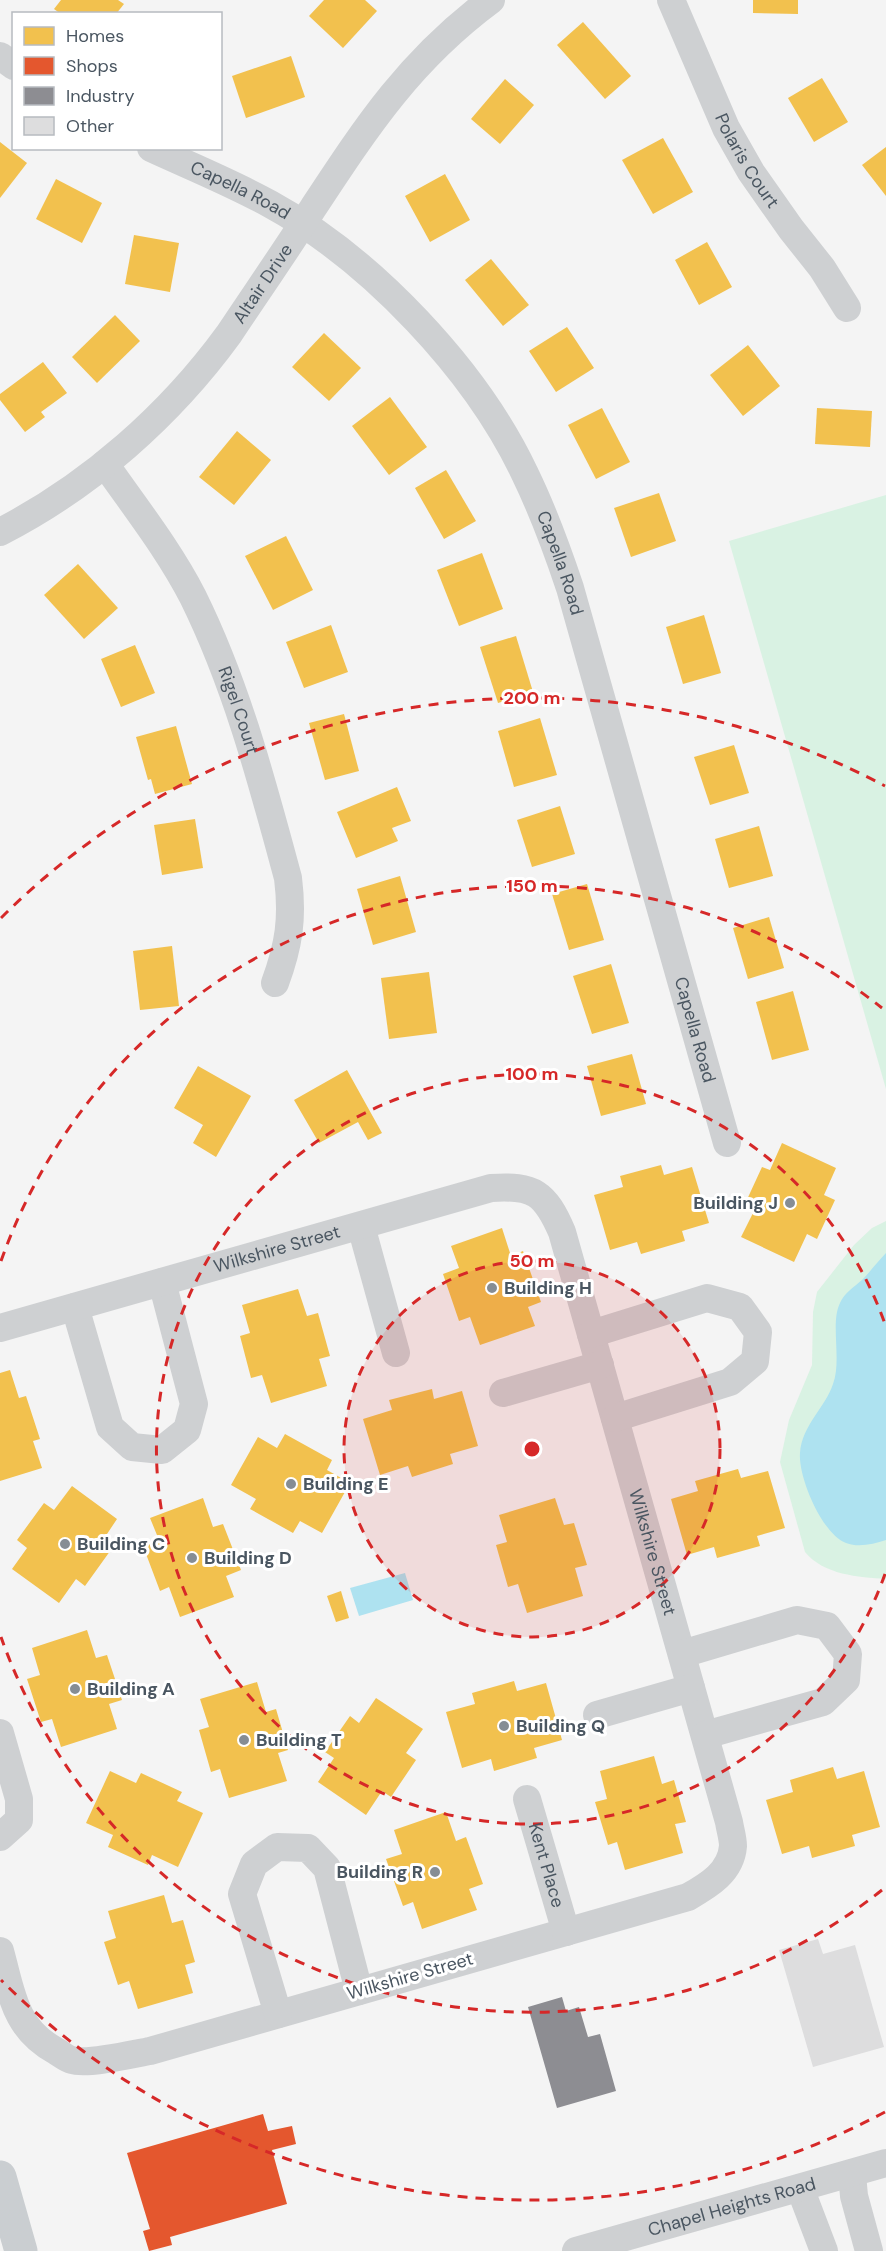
<svg xmlns="http://www.w3.org/2000/svg" width="886" height="2251" viewBox="0 0 886 2251" font-family="'DM Sans',sans-serif">
<style>
.green{fill:#d9f2e3}
.water{fill:#aee2f0}
.homes{fill:#f2c14e}
.shops{fill:#e4572e}
.industry{fill:#8d8d92}
.building{fill:#ddddde}
.lines{fill:none;stroke-linecap:round;stroke-linejoin:round}
.minor{stroke:#ced0d2;stroke-width:28}
.major{stroke:#caced1;stroke-width:33}
.ring{fill:none;stroke:#d62828;stroke-width:3;stroke-dasharray:10 8}
.poi-dot{fill:#868d94;stroke:#fff;stroke-width:2}
.labels{text-anchor:middle;dominant-baseline:central;stroke-width:6;stroke-linejoin:round;paint-order:stroke}
.street-label{font-size:18px;fill:#4a5661;stroke:#fff}
.poi-label{font-size:18px;font-weight:bold;fill:#4a5661;stroke:#fff;text-anchor:start}
.centre{fill:#d62828;stroke:#fff;stroke-width:3}
.ring-label{font-size:18px;text-anchor:middle;font-weight:bold;fill:#d62828;stroke:#fff;stroke-width:6;stroke-linejoin:round;paint-order:stroke}
</style>
<rect width="100%" height="100%" fill="#f4f4f4"/>
<g class="green">
<path d="M886,495v594l-157,-548z"/>
<path d="M886,1221v358c-28,-2 -62,-4 -81,-27l-25,-90 9,-42 23,-55 1,-53 4,-20 37,-47 18,-17z"/>
</g>
<g class="water">
<path d="M886,1253v287c-13,4 -27,8 -40,3 -24,-9 -48,-66 -46,-90 2,-28 25,-45 33,-69 9,-24 -3,-61 7,-81 4,-10 14,-16 22,-23 8,-8 16,-19 24,-27z"/>
<path d="M405,1573l8,27 -54,16 -9,-28z"/>
</g>
<g class="homes">
<path d="M61,0h57l6,4 -8,10h-55l-7,-5z"/>
<path d="M324,0h41l12,11 -34,37 -34,-32z"/>
<path d="M753,0h45v14l-45,-1z"/>
<path d="M583,22l48,54 -26,23 -48,-54z"/>
<path d="M291,56l14,41 -59,21 -14,-42z"/>
<path d="M822,78l26,44 -34,20 -26,-44z"/>
<path d="M505,79l29,26 -34,39 -29,-25z"/>
<path d="M663,138l30,54 -40,22 -31,-54z"/>
<path d="M0,142l27,21 -27,35z"/>
<path d="M886,147v49l-24,-31z"/>
<path d="M445,174l25,46 -40,22 -25,-46z"/>
<path d="M56,179l46,24 -20,40 -46,-24z"/>
<path d="M134,235l45,8 -9,49 -45,-8z"/>
<path d="M707,242l25,45 -33,18 -24,-45z"/>
<path d="M491,259l38,46 -26,21 -38,-46z"/>
<path d="M115,315l25,26 -43,42 -25,-26z"/>
<path d="M567,327l27,41 -38,24 -27,-41z"/>
<path d="M324,333l37,35 -32,33 -37,-34z"/>
<path d="M748,345l32,41 -37,30 -33,-41z"/>
<path d="M43,362l24,31 -26,19 4,5 -20,15 -25,-32v-6z"/>
<path d="M390,397l37,50 -38,28 -37,-49z"/>
<path d="M602,408l28,54 -34,17 -28,-54z"/>
<path d="M817,408l55,3 -2,36 -55,-3z"/>
<path d="M237,431l34,29 -37,45 -35,-28z"/>
<path d="M446,470l30,51 -32,18 -29,-51z"/>
<path d="M659,493l17,48 -45,16 -17,-49z"/>
<path d="M286,536l27,54 -40,20 -28,-54z"/>
<path d="M482,553l21,56 -44,17 -22,-56z"/>
<path d="M78,564l40,44 -34,31 -40,-44z"/>
<path d="M704,615l17,58 -38,11 -17,-57z"/>
<path d="M331,625l17,47 -44,16 -18,-46z"/>
<path d="M516,636l17,56 -35,11 -18,-56z"/>
<path d="M135,645l20,48 -34,14 -20,-48z"/>
<path d="M344,714l15,57 -34,9 -16,-57z"/>
<path d="M540,718l17,57 -43,12 -16,-56z"/>
<path d="M176,726l16,58 -37,10 -4,-15 -3,1 -12,-43z"/>
<path d="M734,745l15,48 -39,12 -16,-48z"/>
<path d="M397,787l14,34 -19,7 6,13 -42,17 -19,-46z"/>
<path d="M560,806l15,48 -43,13 -15,-47z"/>
<path d="M195,819l8,49 -41,7 -8,-50z"/>
<path d="M759,826l14,50 -44,12 -14,-49z"/>
<path d="M400,876l16,56 -43,13 -16,-56z"/>
<path d="M587,884l17,56 -35,10 -17,-56z"/>
<path d="M769,917l15,51 -36,11 -15,-51z"/>
<path d="M172,946l7,60 -39,4 -7,-59z"/>
<path d="M611,964l18,59 -37,11 -19,-58z"/>
<path d="M429,972l8,61 -48,6 -8,-61z"/>
<path d="M793,991l16,59 -37,10 -16,-58z"/>
<path d="M632,1054l14,50 -45,12 -14,-50z"/>
<path d="M198,1066l53,30 -35,61 -23,-14 10,-18 -29,-17z"/>
<path d="M347,1070l35,63 -14,7 -10,-18 -39,21 -25,-43z"/>
<path d="M782,1143l54,25 -12,27 11,5 -18,39 -10,-5 -13,28 -53,-25 13,-26 -10,-5 18,-39 8,3z"/>
<path d="M661,1165l3,10 28,-8 17,56 -27,8 3,10 -44,13 -4,-12 -27,8 -16,-55 29,-8 -3,-11z"/>
<path d="M502,1228l9,28 12,-5 18,51 -13,5 7,19 -55,19 -10,-28 -11,4 -16,-47 16,-6 -8,-22z"/>
<path d="M298,1289l9,27 11,-3 12,43 -11,3 8,27 -56,17 -9,-28 -11,3 -11,-42 10,-3 -8,-28z"/>
<path d="M10,1370l9,28 7,-2 14,43 -7,2 9,27 -42,13v-108z"/>
<path d="M432,1389l2,10 28,-8 16,55 -28,8 3,10 -41,13 -4,-11 -28,9 -17,-56 29,-9 -3,-10z"/>
<path d="M285,1434l47,26 -5,10 23,13 -28,50 -22,-12 -7,12 -43,-24 6,-10 -25,-14 27,-48 19,11z"/>
<path d="M738,1469l3,9 27,-7 17,57 -28,8 3,10 -43,12 -3,-11 -27,8 -16,-56 27,-8 -3,-10z"/>
<path d="M72,1486l45,33 -14,21 10,7 -28,39 -9,-7 -17,24 -47,-34 15,-21 -10,-8 27,-37 10,7z"/>
<path d="M203,1498l10,29 10,-3 18,46 -15,6 8,21 -54,20 -11,-30 -9,4 -17,-45 16,-6 -9,-22z"/>
<path d="M555,1498l9,27 10,-2 13,42 -12,3 8,28 -56,17 -9,-29 -10,3 -12,-42 11,-3 -8,-27z"/>
<path d="M341,1591l8,27 -13,4 -9,-26z"/>
<path d="M87,1630l9,28 11,-3 15,45 -13,4 8,25 -56,18 -9,-28 -11,3 -14,-43 13,-4 -8,-27z"/>
<path d="M514,1681l3,10 29,-8 16,57 -28,8 3,10 -43,13 -3,-12 -29,9 -16,-56 29,-8 -3,-11z"/>
<path d="M257,1682l9,30 10,-3 12,41 -10,3 9,28 -58,17 -9,-29 -9,3 -12,-42 10,-3 -9,-28z"/>
<path d="M376,1698l47,31 -17,24 10,7 -25,37 -9,-6 -16,24 -48,-33 16,-24 -9,-6 25,-36 9,7z"/>
<path d="M654,1756l8,28 12,-4 12,42 -11,2 8,29 -58,17 -8,-28 -9,3 -13,-43 12,-3 -7,-28z"/>
<path d="M833,1767l4,12 27,-8 16,56 -28,8 3,11 -43,12 -3,-12 -27,8 -16,-54 27,-8 -3,-12z"/>
<path d="M110,1771l26,12 5,-10 41,19 -5,9 26,12 -25,54 -26,-12 -4,10 -40,-18 5,-12 -27,-12z"/>
<path d="M446,1812l10,29 10,-4 17,47 -14,5 8,21 -55,19 -9,-27 -10,4 -17,-47 16,-5 -8,-24z"/>
<path d="M164,1895l8,28 11,-3 12,42 -10,3 8,28 -55,16 -9,-28 -11,4 -14,-43 12,-4 -8,-27z"/>
</g>
<path class="shops" d="M263,2114l5,17 24,-5 4,18 -24,6 15,54 -117,33 2,8 -23,6 -6,-20 7,-2 -23,-76z"/>
<path class="industry" d="M562,1997l4,14 13,-4 9,30 12,-3 16,57 -59,17 -29,-101z"/>
<path class="building" d="M818,1939l5,15 32,-9 29,102 -71,20 -34,-117z"/>
<g class="lines">
<g class="minor">
<path id="s1" d="M671,0l55,128 25,44 40,57 31,39 25,40"/>
<path d="M0,56l14,10"/>
<path id="s2" d="M151,148c39,18 81,35 119,56 101,55 206,166 255,270 18,37 32,75 45,114l157,555"/>
<path id="s3" d="M105,464c30,43 64,86 88,133 44,89 69,185 95,281 5,40 1,67 -13,105"/>
<path id="s4" d="M0,532c90,-46 170,-117 229,-198 28,-42 57,-84 84,-126 54,-82 97,-148 178,-208"/>
<path d="M361,1226l35,127"/>
<path d="M75,1307l35,120 22,20 30,3 25,-20 7,-26 -32,-122"/>
<path id="s5" d="M0,1328l491,-140c43,-3 54,5 71,44l167,590c1,7 4,16 4,24 -2,26 -24,39 -45,51l-538,154c-17,3 -63,14 -78,9 -5,-1 -11,-6 -16,-9 -42,-23 -44,-57 -56,-100"/>
<path d="M591,1334l116,-36 33,9 18,25 -3,29 -25,21 -115,36"/>
<path d="M503,1393l97,-28"/>
<path d="M682,1654l115,-34 30,6 21,28 -2,26 -23,22 -118,33"/>
<path d="M597,1715l94,-27"/>
<path d="M0,1733l19,66v21l-19,17"/>
<path id="s6" d="M527,1799l39,133"/>
<path d="M278,2014l-36,-120 12,-30 23,-17 31,1 19,20 32,123"/>
<path d="M852,2174l2,22 15,55"/>
<path d="M800,2188l24,63"/>
<path id="s7" d="M576,2251l310,-88"/>
</g>
<path class="major" d="M0,2177l21,74"/>
</g>
<circle cx="532" cy="1449" r="188" fill="#d62828" fill-opacity=".12"/>
<g class="ring">
<circle cx="532" cy="1449" r="188"/>
<path d="M885 1574A375 375 0 1 1 885 1324"/>
<path d="M882 1890A563 563 0 0 1 1 1637M1 1261A563 563 0 0 1 882 1008"/>
<path d="M885 2112A751 751 0 0 1 1 1980M1 918A751 751 0 0 1 885 786"/>
</g>
<g class="poi-dot">
<circle cx="790" cy="1203" r="6"/>
<circle cx="492" cy="1288" r="6"/>
<circle cx="291" cy="1484" r="6"/>
<circle cx="65" cy="1544" r="6"/>
<circle cx="192" cy="1558" r="6"/>
<circle cx="75" cy="1689" r="6"/>
<circle cx="504" cy="1726" r="6"/>
<circle cx="244" cy="1740" r="6"/>
<circle cx="435" cy="1872" r="6"/>
</g>
<g class="labels">
<g class="street-label">
<text stroke="none"><textPath href="#s1" startOffset="178">Polaris Court</textPath></text>
<text stroke="none"><textPath href="#s2" startOffset="99">Capella Road</textPath></text>
<text stroke="none"><textPath href="#s4" startOffset="366">Altair Drive</textPath></text>
<text stroke="none"><textPath href="#s2" startOffset="604">Capella Road</textPath></text>
<text stroke="none"><textPath href="#s3" startOffset="282">Rigel Court</textPath></text>
<text stroke="none"><textPath href="#s2" startOffset="1090">Capella Road</textPath></text>
<text stroke="none"><textPath href="#s5" startOffset="288">Wilkshire Street</textPath></text>
<text stroke="none"><textPath href="#s5" startOffset="936">Wilkshire Street</textPath></text>
<text stroke="none"><textPath href="#s6" startOffset="69">Kent Place</textPath></text>
<text transform="translate(410 1976) rotate(-16)">Wilkshire Street</text>
<text stroke="none"><textPath href="#s7" startOffset="162">Chapel Heights Road</textPath></text>
</g>
<g class="poi-label">
<text x="778" y="1203" text-anchor="end">Building J</text>
<text x="504" y="1288">Building H</text>
<text x="303" y="1484">Building E</text>
<text x="77" y="1544">Building C</text>
<text x="204" y="1558">Building D</text>
<text x="87" y="1689">Building A</text>
<text x="516" y="1726">Building Q</text>
<text x="256" y="1740">Building T</text>
<text x="423" y="1872" text-anchor="end">Building R</text>
</g>
</g>
<circle cx="532" cy="1449" r="9" class="centre"/>
<g class="ring-label">
<text x="532" y="704">200 m</text>
<text x="532" y="892">150 m</text>
<text x="532" y="1080">100 m</text>
<text x="532" y="1267">50 m</text>
</g>
<rect x="12" y="12" width="210" height="138" fill="#ffffff" stroke="#b7bbc0" stroke-width="1.5"/>
<rect x="24" y="27" width="30" height="18" fill="#f2c14e" stroke="#b7bbc0" stroke-width="1.5"/>
<text x="66" y="42" font-size="18" fill="#4a5661">Homes</text>
<rect x="24" y="57" width="30" height="18" fill="#e4572e" stroke="#b7bbc0" stroke-width="1.5"/>
<text x="66" y="72" font-size="18" fill="#4a5661">Shops</text>
<rect x="24" y="87" width="30" height="18" fill="#8d8d92" stroke="#b7bbc0" stroke-width="1.5"/>
<text x="66" y="102" font-size="18" fill="#4a5661">Industry</text>
<rect x="24" y="117" width="30" height="18" fill="#ddddde" stroke="#b7bbc0" stroke-width="1.5"/>
<text x="66" y="132" font-size="18" fill="#4a5661">Other</text>
</svg>
